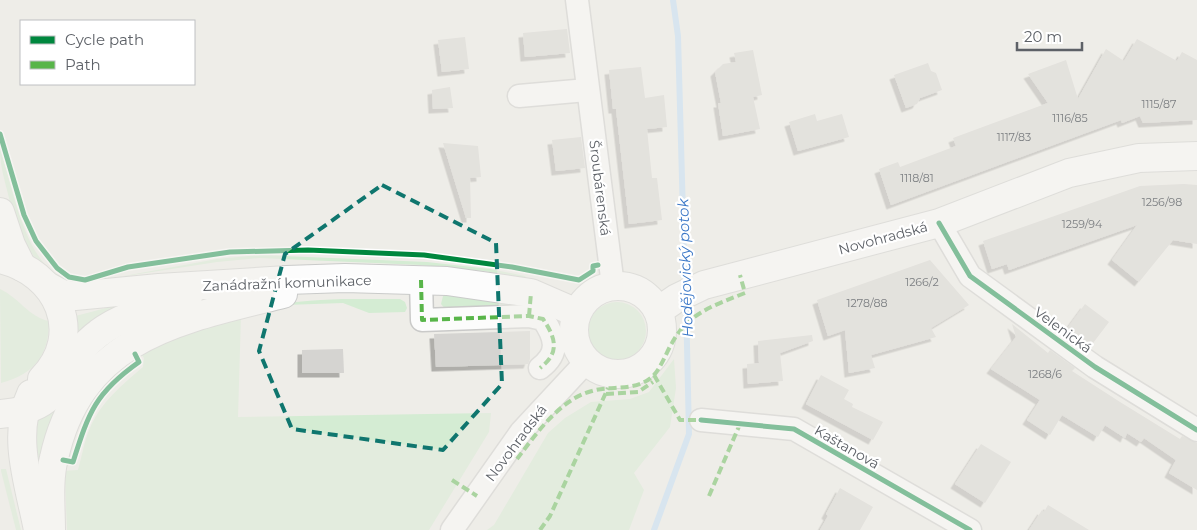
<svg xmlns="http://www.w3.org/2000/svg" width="1197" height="530" viewBox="0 0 1197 530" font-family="Montserrat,sans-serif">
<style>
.green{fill:#d4ecd3}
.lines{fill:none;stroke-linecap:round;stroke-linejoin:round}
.stream{stroke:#bcdcf8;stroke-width:6}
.building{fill:#d5d4d1;filter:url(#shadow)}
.street-casing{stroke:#cacac9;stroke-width:25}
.secondary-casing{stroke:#cacbca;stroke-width:30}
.street{stroke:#fcfcfc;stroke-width:22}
.secondary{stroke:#fcfcfc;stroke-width:28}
.quiet{stroke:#58b549;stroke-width:4;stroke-dasharray:8 4;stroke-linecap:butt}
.cycleway-casing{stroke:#fff;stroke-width:8}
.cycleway{stroke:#00873e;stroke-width:5}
.marked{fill:none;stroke:#0f766e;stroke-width:4;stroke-dasharray:10 6;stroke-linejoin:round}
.labels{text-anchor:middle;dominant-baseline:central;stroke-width:4.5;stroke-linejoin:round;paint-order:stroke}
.number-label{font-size:11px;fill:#7c7f82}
.street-label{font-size:14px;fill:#5d6167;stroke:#fff}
.water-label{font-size:15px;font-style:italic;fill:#3a77c7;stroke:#fff}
</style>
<defs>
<filter id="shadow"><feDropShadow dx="-4.5" dy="4.5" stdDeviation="0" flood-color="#0004"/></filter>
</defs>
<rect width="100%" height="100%" fill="#eeede8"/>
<g class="green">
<path d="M0,149c13,38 22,100 55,125 15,11 38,7 43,11 -55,10 -77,-44 -89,-87 -4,-17 -9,-31 -9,-49z"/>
<path d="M260,255l167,7 63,7 35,7 2,3 -43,-8 -63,-6 -162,-7 -42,4 -104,16 104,-19z"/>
<path d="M0,289c18,8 30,29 49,32 0,35 -15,53 -48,62z"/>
<path d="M448,295l64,7 10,4 -76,4 -5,-6 2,-8z"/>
<path d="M342,299h58l5,3 2,6 -2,4 -36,1 -26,-10 -58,2 -44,10 -3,102 253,-4 -2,19 -60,98h-362l-2,-51h-5l1,-8 17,-1c4,-14 6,-28 12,-42 11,-26 32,-43 53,-61l1,-9 -5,-7c56,-38 137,-50 203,-52z"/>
<circle cx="617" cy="331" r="29"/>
<path d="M125,303l-53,41 -4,-26z"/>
<path d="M162,314l-105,95 -11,26 -9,34 -6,-52 62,-69z"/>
<path d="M674,359l2,29 -6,39 -36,46 10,17 -15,40h-142l7,-5 54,-92 17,-15 26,-16 39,-3 19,-7z"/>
<path d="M6,469l15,61h-5l-15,-59v-2z"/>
</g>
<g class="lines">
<g class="stream">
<path d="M673,0l5,36 7,250"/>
<path d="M654,530l35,-96 -3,-133"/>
</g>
</g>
<g class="building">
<path d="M567,29l3,24 -45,4 -2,-24z"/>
<path d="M465,37l4,32 -27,3 -4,-32z"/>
<path d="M1137,39l40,22 5,-9 15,8v60l-54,3 -3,-7 -18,7 -1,-3 -230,85 -12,-36 19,-7 2,5 56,-21 -3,-8 95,-35 -20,-29 38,-14 12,39 28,-50 18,12z"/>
<path d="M753,50l9,45 -9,2 7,32 -37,7 -5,-33h3l-6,-31 8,-8 13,-2 -2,-9z"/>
<path d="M928,63l3,8 5,2 6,17 -22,8 -3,6 -11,4 -12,-33z"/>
<path d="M641,67l4,31 19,-3 3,32 -20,2 5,49h5l5,42 -33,4 -13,-115h-3l-4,-39z"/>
<path d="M450,87l3,21 -20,1 -1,-19z"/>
<path d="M815,114l2,7 25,-7 7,23 -51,14 -9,-29z"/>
<path d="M581,137l4,31 -29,3 -4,-31z"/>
<path d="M443,143l35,3 3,31 -11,1 1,40h-5z"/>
<path d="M1184,184l13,1v59l-24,-4 -34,42 -27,-22 25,-35 -128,45 -2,-6 -15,5 -9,-28 157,-55z"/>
<path d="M930,260l39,45 -38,23 5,9 -65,18 4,13 -26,5 -4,-43 -17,6 -11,-36z"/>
<path d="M1085,304l24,18 -19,25 -24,-17z"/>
<path d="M1012,324l36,29 2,-3 25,18 -3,3 48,31 60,37 2,-3 15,7v47l-28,-17 7,-13 -32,-22 -3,4 -14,-9 -2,5 -20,-13 -7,12 -36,-22 -12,20 -23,-15 13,-20 -49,-31 25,-32z"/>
<path d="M530,331v28l-2,5 -92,3 -2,-33z"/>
<path d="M812,335l1,6 -33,12 3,28 -35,3 -1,-20 12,-1 -1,-22z"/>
<path d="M343,349l1,24h-42v-23z"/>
<path d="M821,375l28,15 -5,9 9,5 -1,3 31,15 -10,18 -67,-36z"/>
<path d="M981,444l30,18 -26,41 -30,-19z"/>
<path d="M840,488l33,19 -13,23h-40l8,-14 -2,-2z"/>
<path d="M1048,505l41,25h-60l13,-20 2,2z"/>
</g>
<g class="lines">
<defs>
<g id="street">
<path d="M577,0l36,286"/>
<path d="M519,96l68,-6"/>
<path d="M939,223l31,53 125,91 102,63"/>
<path d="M421,280l1,40 107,-4 14,3c13,19 17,34 -3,49"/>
<path d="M701,420l93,9 176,101"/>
<path d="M452,530l69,-98 66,-71"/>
</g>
<g id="secondary">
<path d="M0,212l11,33 11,22"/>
<path d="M0,259c58,13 86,75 42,120"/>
<circle cx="618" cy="330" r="44"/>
<path d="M49,287l13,7 13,2 84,-8 128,-8 58,-2 102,3 84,12 46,20"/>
<path d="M658,311l19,-13 27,-13 235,-62 130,-50 70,-15 58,-2"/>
<path d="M31,394c-20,42 -1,93 7,136"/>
<path d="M0,414c72,-5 56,-50 99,-81 25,-19 60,-26 89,-36"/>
<path d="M51,530c0,-23 -3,-50 3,-72 27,-122 125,-138 229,-164"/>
</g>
</defs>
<use href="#street" class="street-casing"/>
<use href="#secondary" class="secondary-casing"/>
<use href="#street" class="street"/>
<use href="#secondary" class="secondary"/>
<g class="quiet">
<path d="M421,280l1,40 107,-4 14,3c13,19 17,34 -3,49"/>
<path d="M529,316l2,-23"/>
<path d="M654,375l26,45h21"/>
<path d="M606,394l32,-2 15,-10"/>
<path d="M517,459c19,-25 43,-60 75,-68 20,-6 44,1 61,-15 8,-8 13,-23 19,-33 16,-30 43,-38 73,-50l-5,-18"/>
<path d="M452,480l25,16"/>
<path d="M709,496l31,-72"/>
<path d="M540,530l10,-14 58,-128"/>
</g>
<defs>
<g id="cycleway">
<path d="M0,134l24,81 12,26 21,27 12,9 16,3 43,-13 102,-15 78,-2 116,5 88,12 67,13 14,-9v-5l5,-1"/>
<path d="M939,223l31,53 125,91 102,63"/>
<path d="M701,420l93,9 176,101"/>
<path d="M63,460l10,2c16,-50 22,-69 66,-100l-4,-8"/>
</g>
</defs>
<use href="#cycleway" class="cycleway-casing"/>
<use href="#cycleway" class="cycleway"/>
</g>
<path d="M0 0H1197V530H0ZM382,185l114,58 6,141 -59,66 -151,-21 -33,-78 26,-97z" fill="#eeede8" fill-opacity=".55" fill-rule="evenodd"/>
<path class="marked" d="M382,185l114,58 6,141 -59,66 -151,-21 -33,-78 26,-97z"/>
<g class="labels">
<g class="number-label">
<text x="1159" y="104">1115/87</text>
<text x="1070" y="118">1116/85</text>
<text x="1014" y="137">1117/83</text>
<text x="917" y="178">1118/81</text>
<text x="1162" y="202">1256/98</text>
<text x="1082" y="224">1259/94</text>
<text x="922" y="282">1266/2</text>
<text x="867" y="303">1278/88</text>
<text x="1045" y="374">1268/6</text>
</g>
<g class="street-label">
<text transform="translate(600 188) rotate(83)">Šroubárenská</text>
<text transform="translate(883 238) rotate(-15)">Novohradská</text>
<text transform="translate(287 283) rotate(-2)">Zanádražní komunikace</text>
<text transform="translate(1063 330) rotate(36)">Velenická</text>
<text transform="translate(516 443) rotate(-53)">Novohradská</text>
<text transform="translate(847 447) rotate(30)">Kaštanová</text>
</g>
<g class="water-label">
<text transform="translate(685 268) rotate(-92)">Hodějovický potok</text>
</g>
</g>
<rect x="20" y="20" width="175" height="65" fill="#ffffff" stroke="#bec0c2"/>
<rect x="30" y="36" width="25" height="8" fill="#00873e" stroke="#bec0c2"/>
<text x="65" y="45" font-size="15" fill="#5d6167">Cycle path</text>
<rect x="30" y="61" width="25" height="8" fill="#58b549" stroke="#bec0c2"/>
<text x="65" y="70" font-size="15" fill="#5d6167">Path</text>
<path d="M1017 42v8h65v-8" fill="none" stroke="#5d6167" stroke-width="2.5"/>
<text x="1024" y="42" font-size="15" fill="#5d6167" stroke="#ffffff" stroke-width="4" paint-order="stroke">20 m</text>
</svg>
